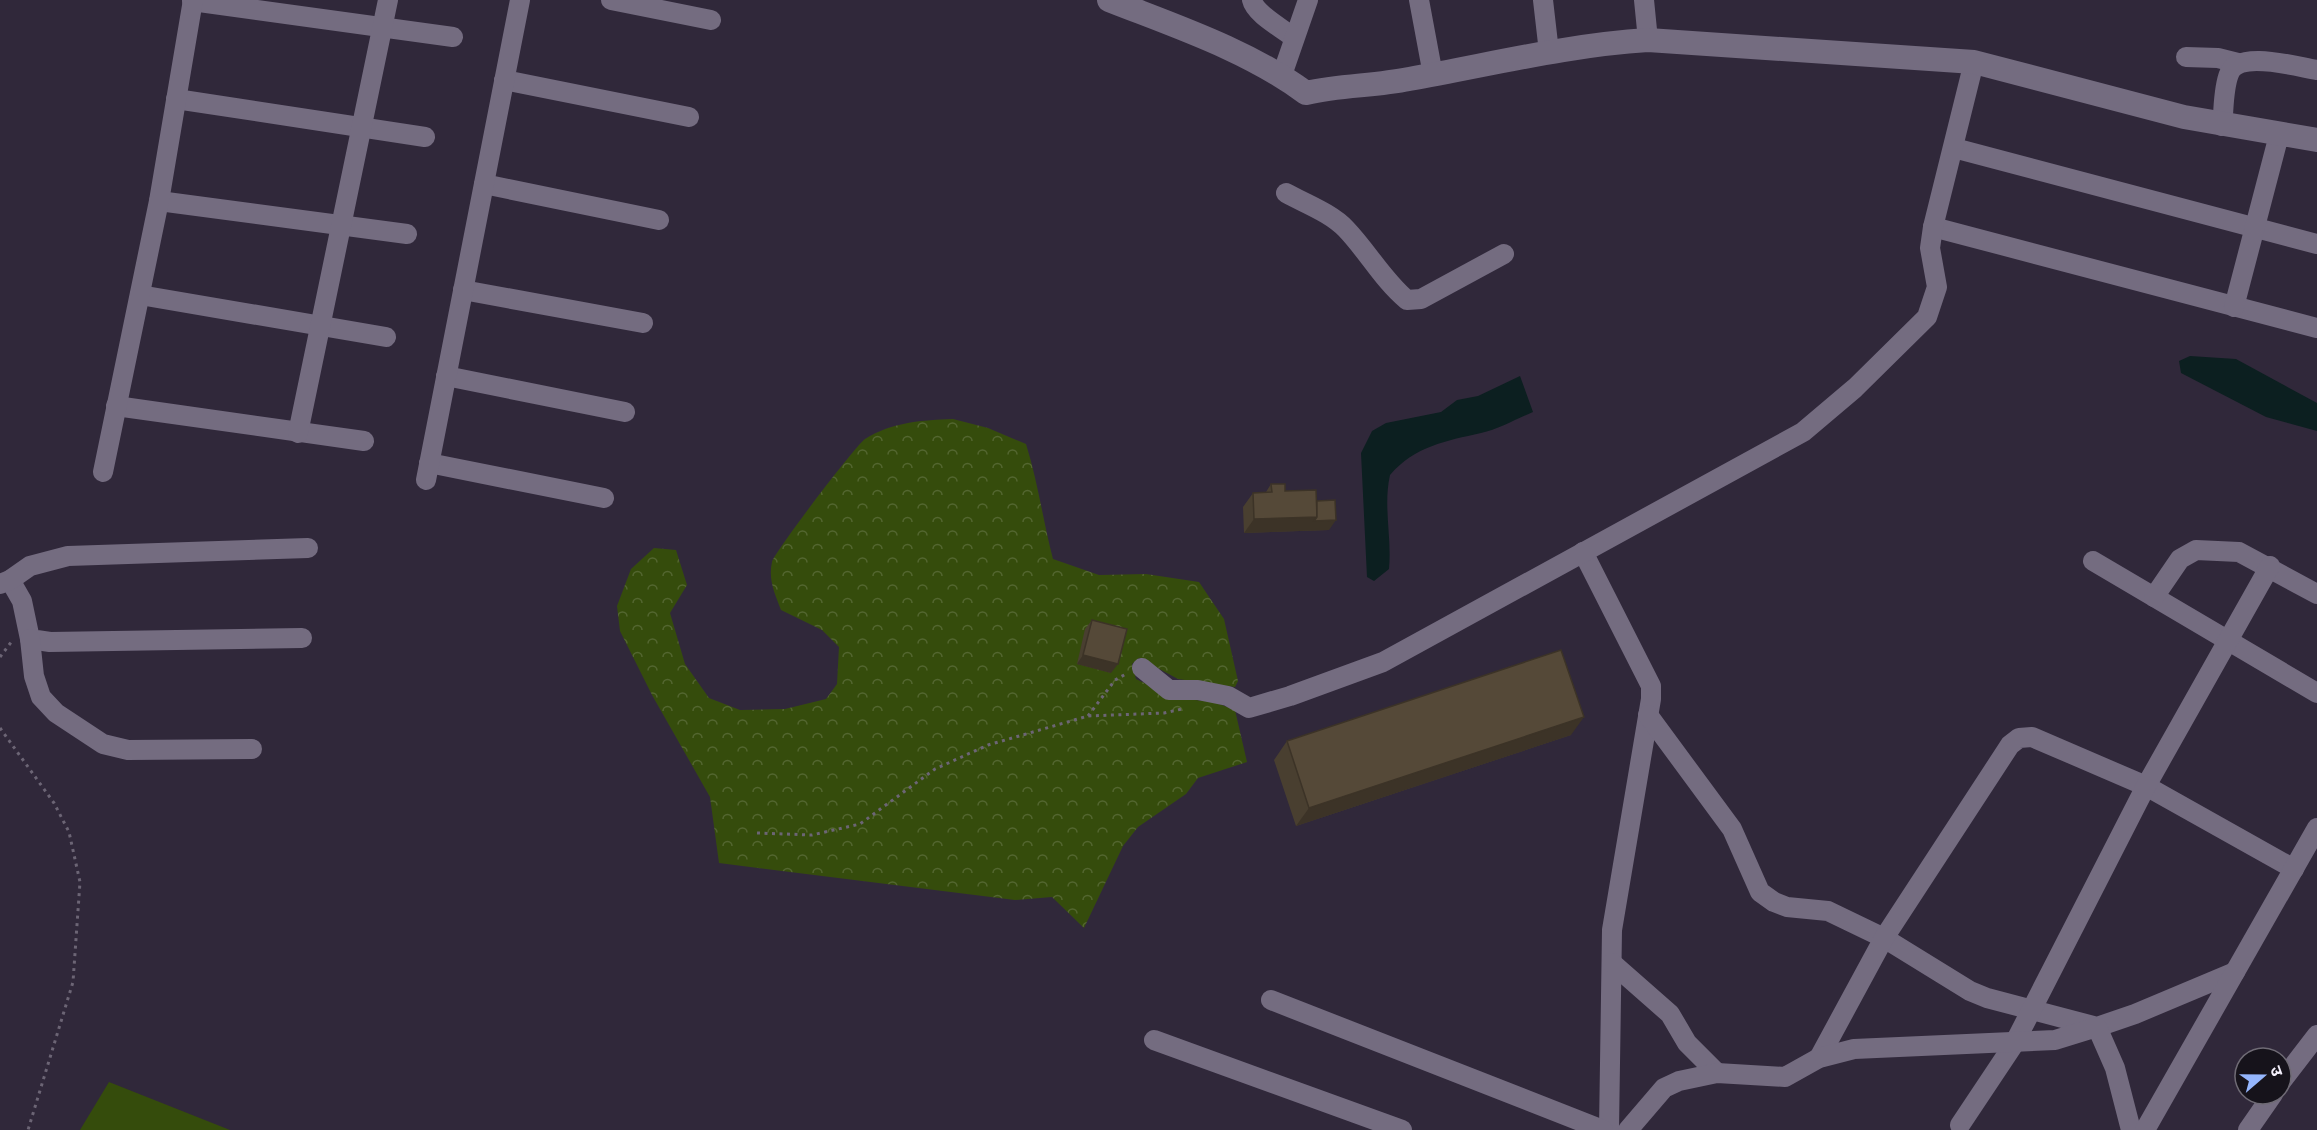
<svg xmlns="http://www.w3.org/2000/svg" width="2317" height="1130" viewBox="0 0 2317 1130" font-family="'Times New Roman','Noto Sans Devanagari',serif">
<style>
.grass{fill:#354c0c}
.forest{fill:url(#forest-crowns)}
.water{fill:#0c1f20}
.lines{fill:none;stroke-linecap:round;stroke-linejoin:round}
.path{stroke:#6c6575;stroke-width:3;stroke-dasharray:3 4.5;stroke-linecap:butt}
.minor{stroke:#746c80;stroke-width:20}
.tertiary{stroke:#746c80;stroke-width:24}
.wall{fill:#493f30}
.shaded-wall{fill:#3c3327}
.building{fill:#554938;stroke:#3c3327;stroke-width:1.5}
</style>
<defs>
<pattern id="forest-crowns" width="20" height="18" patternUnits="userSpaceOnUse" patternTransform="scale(1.5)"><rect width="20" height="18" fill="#354c0c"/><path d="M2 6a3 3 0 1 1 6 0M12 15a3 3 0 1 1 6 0" fill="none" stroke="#536630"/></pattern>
</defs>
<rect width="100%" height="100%" fill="#30283a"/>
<path class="grass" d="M109,1082l121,48h-150z"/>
<path class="forest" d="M953,419l35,9 38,16c12,38 17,77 27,115l46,16 47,-1 53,8 25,37 14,62 -3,6 -57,-8 -39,-21 -7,6 4,15 40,19 38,4 21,8 12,52 -49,16 -12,16 -48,33 -15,19 -39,82 -32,-31 -37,3 -296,-37 -9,-66 -58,-102 -32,-64 -3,-25 14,-37 23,-21 22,2 11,35 -17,28 15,51 24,34 31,12 45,-1 41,-10 11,-15 2,-37 -17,-17 -41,-20c-6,-16 -13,-30 -9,-48 3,-11 84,-117 93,-123 27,-17 58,-19 88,-20z"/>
<g class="water">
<path d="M2190,356l46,3 81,44v28l-51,-14 -85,-44 -2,-12z"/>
<path d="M1520,376l13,36c-17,7 -34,17 -52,21 -35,8 -66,13 -91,42 -7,32 2,62 -1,94l-15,12 -7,-4 -6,-124 11,-22 14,-8 55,-11 16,-12 21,-4z"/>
</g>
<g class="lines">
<g class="path">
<path d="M0,657l12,-16"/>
<path d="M1088,716l27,-36 11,-6"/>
<path d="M0,728l54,75 15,29 11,50 -7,100 -45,148"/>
<path d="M757,833l55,2 48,-11 75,-55 53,-24 100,-29 76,-3 18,-4"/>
</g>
<g class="minor">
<path d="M611,0l100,20"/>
<path d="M1252,0c3,14 30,28 41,37"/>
<path d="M1419,0l14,75"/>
<path d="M1543,0l6,52"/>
<path d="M1644,0l4,40"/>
<path d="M192,1l261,36"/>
<path d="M2186,57l32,1 20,5"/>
<path d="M1282,75l26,-75"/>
<path d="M504,80l185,37"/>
<path d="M176,99l249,38"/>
<path d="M2222,126c2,-16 1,-37 7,-52 9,-25 68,-7 88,-4"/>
<path d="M1954,148l363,96"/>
<path d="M484,184l175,36"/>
<path d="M1286,193c20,11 45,20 60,36 22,23 37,51 61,71l14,-1 83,-45"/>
<path d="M159,201l248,33"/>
<path d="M1933,227l384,101"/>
<path d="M463,290l180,33"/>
<path d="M140,295l246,42"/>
<path d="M2234,307l45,-172"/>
<path d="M446,376l179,36"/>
<path d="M116,406l248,35"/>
<path d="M298,433l90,-433"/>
<path d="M429,463l175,35"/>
<path d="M103,472l56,-271 34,-201"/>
<path d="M426,480l94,-480"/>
<path d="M1583,552l68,134v13l-39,231 -3,200"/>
<path d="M2093,561l224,132"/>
<path d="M10,580l12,21 8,38 20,3 252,-4"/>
<path d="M0,584l10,-4 20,-14 38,-10 240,-8"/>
<path d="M2154,597l26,-38 16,-9 43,2 78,42"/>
<path d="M30,639l4,37 7,21 15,16 47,31 25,6 124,-1"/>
<path d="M1142,668l27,22h29l30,6 21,12 41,-12 93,-34 420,-230 52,-44 72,-71 10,-30 -7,-39 3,-21 41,-165"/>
<path d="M1648,715l84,114 28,63 14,10 13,5 41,4 56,27 86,53 17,7 110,29 38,-13 100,-42"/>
<path d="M1612,963l58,51 17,29 30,30"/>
<path d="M1271,1000l332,130"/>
<path d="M1154,1040l248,90"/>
<path d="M1819,1058l65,-120 126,-193 9,-7 13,-1 114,49 148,83"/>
<path d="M2281,1082l36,-47"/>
<path d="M1960,1125l54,-81 132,-258 124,-220"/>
<path d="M1628,1130l36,-42 15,-7 38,-8 68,4 34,-19 35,-9 201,-9 42,-13 18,41 16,62"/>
<path d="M2145,1130l172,-302"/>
<path d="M2248,1130l25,-36"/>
</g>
<path class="tertiary" d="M1109,0c66,26 139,50 197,93 34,-8 69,-7 103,-14 80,-14 158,-34 239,-39l326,22 210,55 133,23"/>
</g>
<g class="wall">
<path d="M1271,484l14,7 32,10 12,29 -85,3 -1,-26 10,-14 13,-1z"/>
<path d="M1092,620l19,53 -34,-9 8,-35z"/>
<path d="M1571,735l-275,91 -22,-66 13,-19z"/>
</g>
<g class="shaded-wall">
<path d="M1317,517l19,3 -7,10 -85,3 10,-14z"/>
<path d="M1083,655l35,9 -7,9 -34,-9z"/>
<path d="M1584,717l-13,18 -275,91 13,-18z"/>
</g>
<g class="building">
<path d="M1271,484h14v7l31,-1 1,27 -63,2 -1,-26 19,-1z"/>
<path d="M1335,500l1,20 -22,1 3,-4v-16z"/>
<path d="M1092,620l35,9 -9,35 -35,-9z"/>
<path d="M1561,650l23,67 -275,91 -22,-67z"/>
</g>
<g transform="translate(2263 1076) rotate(70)"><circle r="28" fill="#16131b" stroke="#6f6b75" stroke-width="1.5"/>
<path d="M0-4.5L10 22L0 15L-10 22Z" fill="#95b6fd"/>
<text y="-9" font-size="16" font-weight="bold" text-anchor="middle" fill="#f4f0fc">उ</text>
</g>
</svg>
